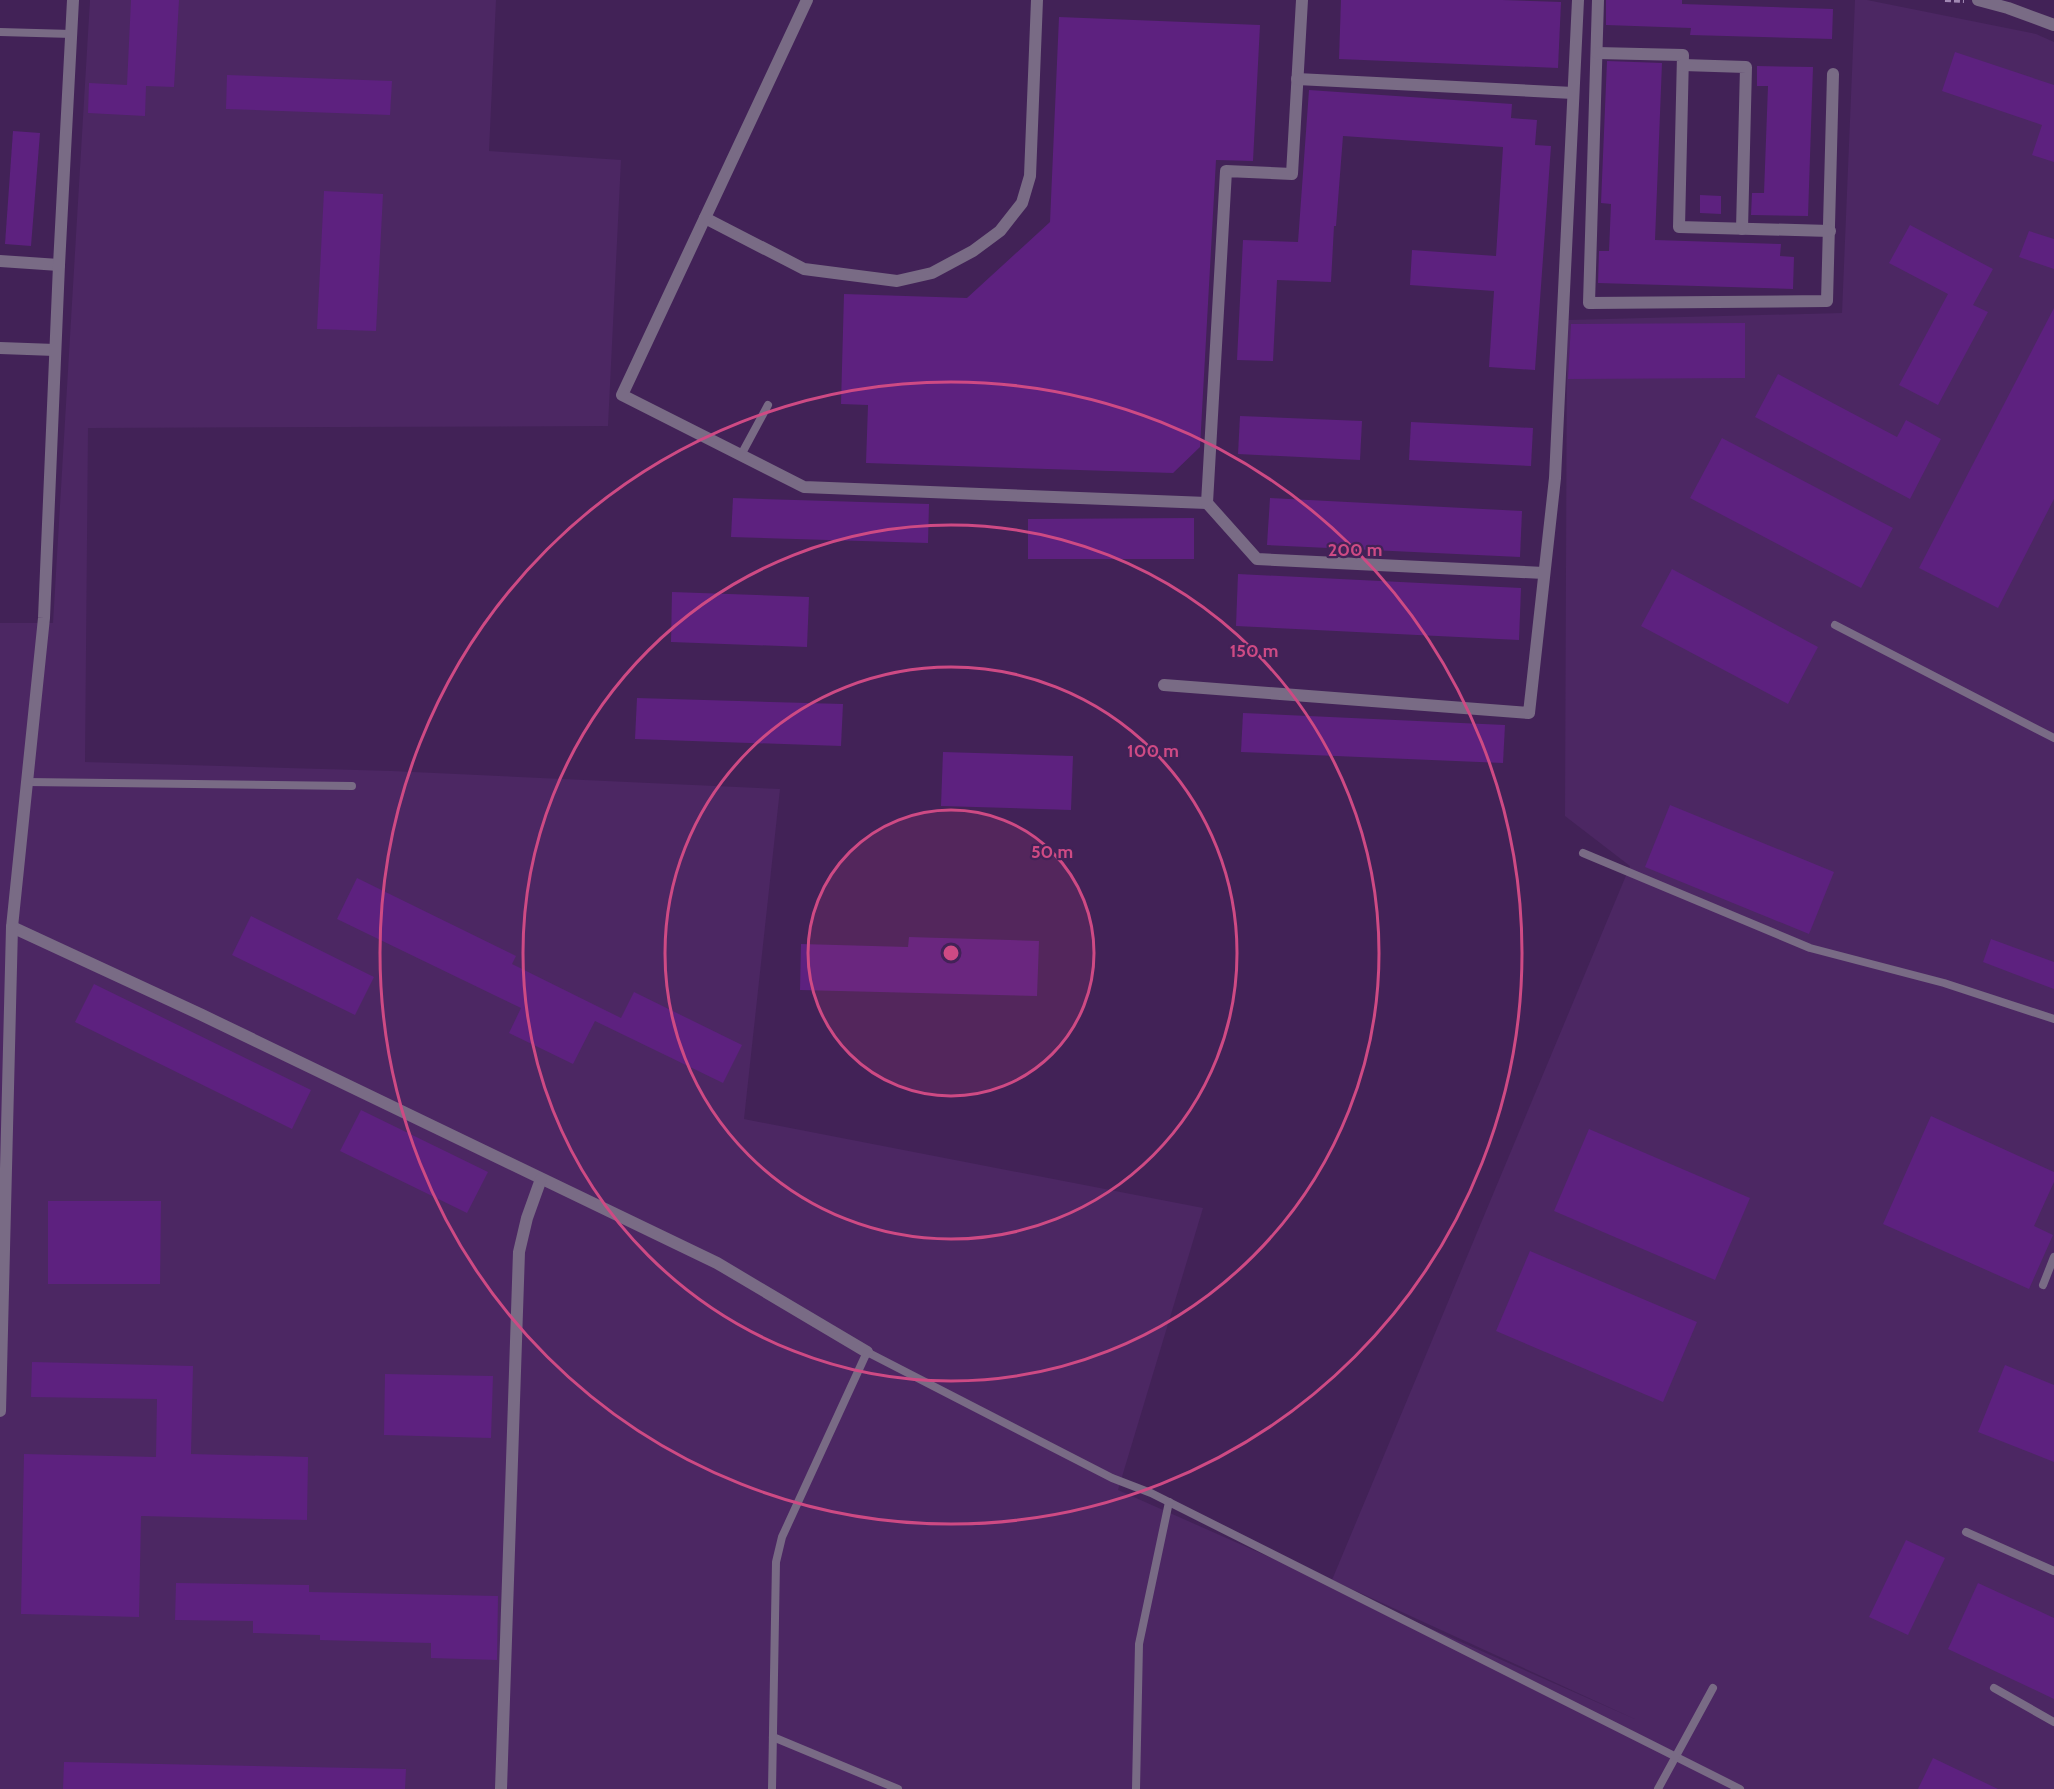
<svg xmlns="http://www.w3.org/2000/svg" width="2054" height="1789" viewBox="0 0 2054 1789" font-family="Cabin,sans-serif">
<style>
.built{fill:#4c2763}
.building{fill:#5d217f}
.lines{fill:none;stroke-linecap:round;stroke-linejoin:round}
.path{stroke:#a188b3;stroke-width:4;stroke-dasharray:6 3;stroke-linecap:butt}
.service{stroke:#796b85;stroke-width:8}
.pedestrian{stroke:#796b85;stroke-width:12}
.minor{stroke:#796b85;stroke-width:12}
.ring{fill:none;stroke:#ce4a84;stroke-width:3}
.centre{fill:#ce4a84;stroke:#422257;stroke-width:3}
.ring-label{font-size:18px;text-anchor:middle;font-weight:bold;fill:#ce4a84;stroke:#422257;stroke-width:4.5;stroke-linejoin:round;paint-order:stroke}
</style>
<rect width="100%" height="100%" fill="#422257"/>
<path class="built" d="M90,0h406l-7,151 132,9 -13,266 -520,2 -3,334 307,9 388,18 -36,330 459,89 -85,282 519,230 -305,-140 298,-714 -65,-50 2,-496 275,-7 13,-313h12l169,34 18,8v1747h-2054v-1166h53z"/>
<g class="building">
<path d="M131,0h48l-5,87 -28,-1 -1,30 -57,-3 1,-30 38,2z"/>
<path d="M1341,0h161l59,2 -3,66 -219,-9z"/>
<path d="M1606,0h76v4l151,5 -1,30 -142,-4 1,-7 -85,-3z"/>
<path d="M1059,17l201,8 -7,136 -37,-1 -16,287 -27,26 -307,-10 2,-58 -27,-1 3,-110 123,4 83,-76z"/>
<path d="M1955,52l99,33v77l-22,-7 10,-30 -100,-34z"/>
<path d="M1607,61l55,2 -7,177 126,4 -1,12 14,1 -1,32 -195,-6 1,-32h10l2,-47 -10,-1z"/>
<path d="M1757,66l56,1 -5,149 -57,-1 1,-22h12l4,-107h-11z"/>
<path d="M227,75l165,6 -2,34 -164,-6z"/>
<path d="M1309,90l203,14 -1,14 26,2 -2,25 16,1 -16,224 -46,-3 5,-76 -84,-6 2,-35 84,6 7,-109 -160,-11 -7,90h-2l-3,56 -54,-2 -4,81 -36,-1 6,-120 55,2z"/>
<path d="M13,131l27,2 -9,113 -26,-2z"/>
<path d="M324,191l59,3 -7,137 -59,-2z"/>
<path d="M1700,195l21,1v18l-21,-1z"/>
<path d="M1910,225l83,44 -20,36 15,7 -50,93 -39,-20 49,-91 -59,-31z"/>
<path d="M2029,231l25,8v30l-35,-12z"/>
<path d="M2054,308v191l-56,109 -79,-40z"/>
<path d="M1745,323v55l-177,1 3,-55z"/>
<path d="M1778,374l119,63 9,-17 35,19 -31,60 -155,-82z"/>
<path d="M1240,416l122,5 -2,39 -122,-6z"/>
<path d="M1411,422l122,6 -2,38 -122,-6z"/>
<path d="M1722,438l171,90 -32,60 -171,-90z"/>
<path d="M733,498l196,6 -1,39 -197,-6z"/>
<path d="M1270,498l252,13 -2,46 -253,-12z"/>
<path d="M1194,518v41h-166v-40z"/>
<path d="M1672,569l146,78 -30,57 -147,-78z"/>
<path d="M1238,574l283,14 -2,52 -283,-14z"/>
<path d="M672,592l137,5 -2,50 -136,-5z"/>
<path d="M637,698l206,6 -2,42 -206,-7z"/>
<path d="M1243,713l262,12 -2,38 -262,-11z"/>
<path d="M943,752l130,4 -2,54 -130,-4z"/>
<path d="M1670,805l164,67 -25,62 -164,-67z"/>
<path d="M357,878l159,78 -4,8 109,54 13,-26 108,53 -19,38 -128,-62 -22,43 -64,-31 12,-25 -184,-89z"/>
<path d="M251,916l123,61 -19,38 -123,-60z"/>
<path d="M909,937l130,4 -2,55 -237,-6 1,-46 107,3z"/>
<path d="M1991,939l63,23v27l-71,-27z"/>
<path d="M94,984l217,106 -19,39 -217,-107z"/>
<path d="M361,1110l127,62 -21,41 -127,-62z"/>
<path d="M1931,1116l123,56v10l-20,44 19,9 -24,54 -146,-65z"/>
<path d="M1589,1129l161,69 -35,82 -161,-69z"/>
<path d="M48,1201h113l-1,83h-112z"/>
<path d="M1530,1251l167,71 -34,80 -167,-71z"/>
<path d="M32,1362l161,4 -2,88 117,3 -1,63 -166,-4 -2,101 -118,-3 3,-160 132,3 1,-58 -126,-2z"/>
<path d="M2005,1365l49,20v77l-76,-30z"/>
<path d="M385,1374l108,2 -2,62 -107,-3z"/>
<path d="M1906,1540l39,18 -37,77 -39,-18z"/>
<path d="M176,1583l133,2v7l189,4 -1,64 -66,-2v-15l-111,-3v-5l-67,-2v-12l-78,-1z"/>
<path d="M1978,1583l76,35v81l-106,-50z"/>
<path d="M1933,1758l65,31h-80z"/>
<path d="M64,1762l342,7 -1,20h-342z"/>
</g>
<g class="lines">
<path class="path" d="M1945,0l19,1"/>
<g class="service">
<path d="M0,32l72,2"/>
<path d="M741,455l27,-50"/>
<path d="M1835,625l219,113"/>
<path d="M27,782l325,4"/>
<path d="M1583,853l227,95 134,35 110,36"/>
<path d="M2043,1285l11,-28"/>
<path d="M1966,1532l88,39"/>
<path d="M1994,1688l60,34"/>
<path d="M773,1737l125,52"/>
<path d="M772,1789l4,-227 6,-25 85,-185 245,126 39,15 589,296"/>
<path d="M1136,1789l3,-145 30,-142"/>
<path d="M1658,1789l55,-101"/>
</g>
<path class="pedestrian" d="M705,218l99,51 93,12 35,-8 41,-22 27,-20 22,-28 8,-27 7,-176"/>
<g class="minor">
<path d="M807,0l-185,395 182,92 403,16"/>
<path d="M1302,0l-10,174 -66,-3 -19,332 50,56 287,14"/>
<path d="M1598,0l-9,303 238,-2 6,-227"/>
<path d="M1978,0l30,8 46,17"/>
<path d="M1597,53l86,2 -4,172 151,4"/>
<path d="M1683,65l63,2 -4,162"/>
<path d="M1297,79l276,14"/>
<path d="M0,261l59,4"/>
<path d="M0,348l55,2"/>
<path d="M1164,685l365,28 26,-235 23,-478"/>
<path d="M12,927l190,88 515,248 150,89"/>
<path d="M0,1411l12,-484 32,-309 15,-353 14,-265"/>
<path d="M501,1789l18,-537 8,-34 14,-39"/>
</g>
</g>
<circle cx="951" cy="953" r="143" fill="#ce4a84" fill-opacity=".12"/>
<g class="ring">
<circle cx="951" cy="953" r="143"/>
<circle cx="951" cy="953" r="286"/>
<circle cx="951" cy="953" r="428"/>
<circle cx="951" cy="953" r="571"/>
</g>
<circle cx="951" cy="953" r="9" class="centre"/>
<g class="ring-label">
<text x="1355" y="556">200 m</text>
<text x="1254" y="657">150 m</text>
<text x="1153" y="757">100 m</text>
<text x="1052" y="858">50 m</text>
</g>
</svg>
